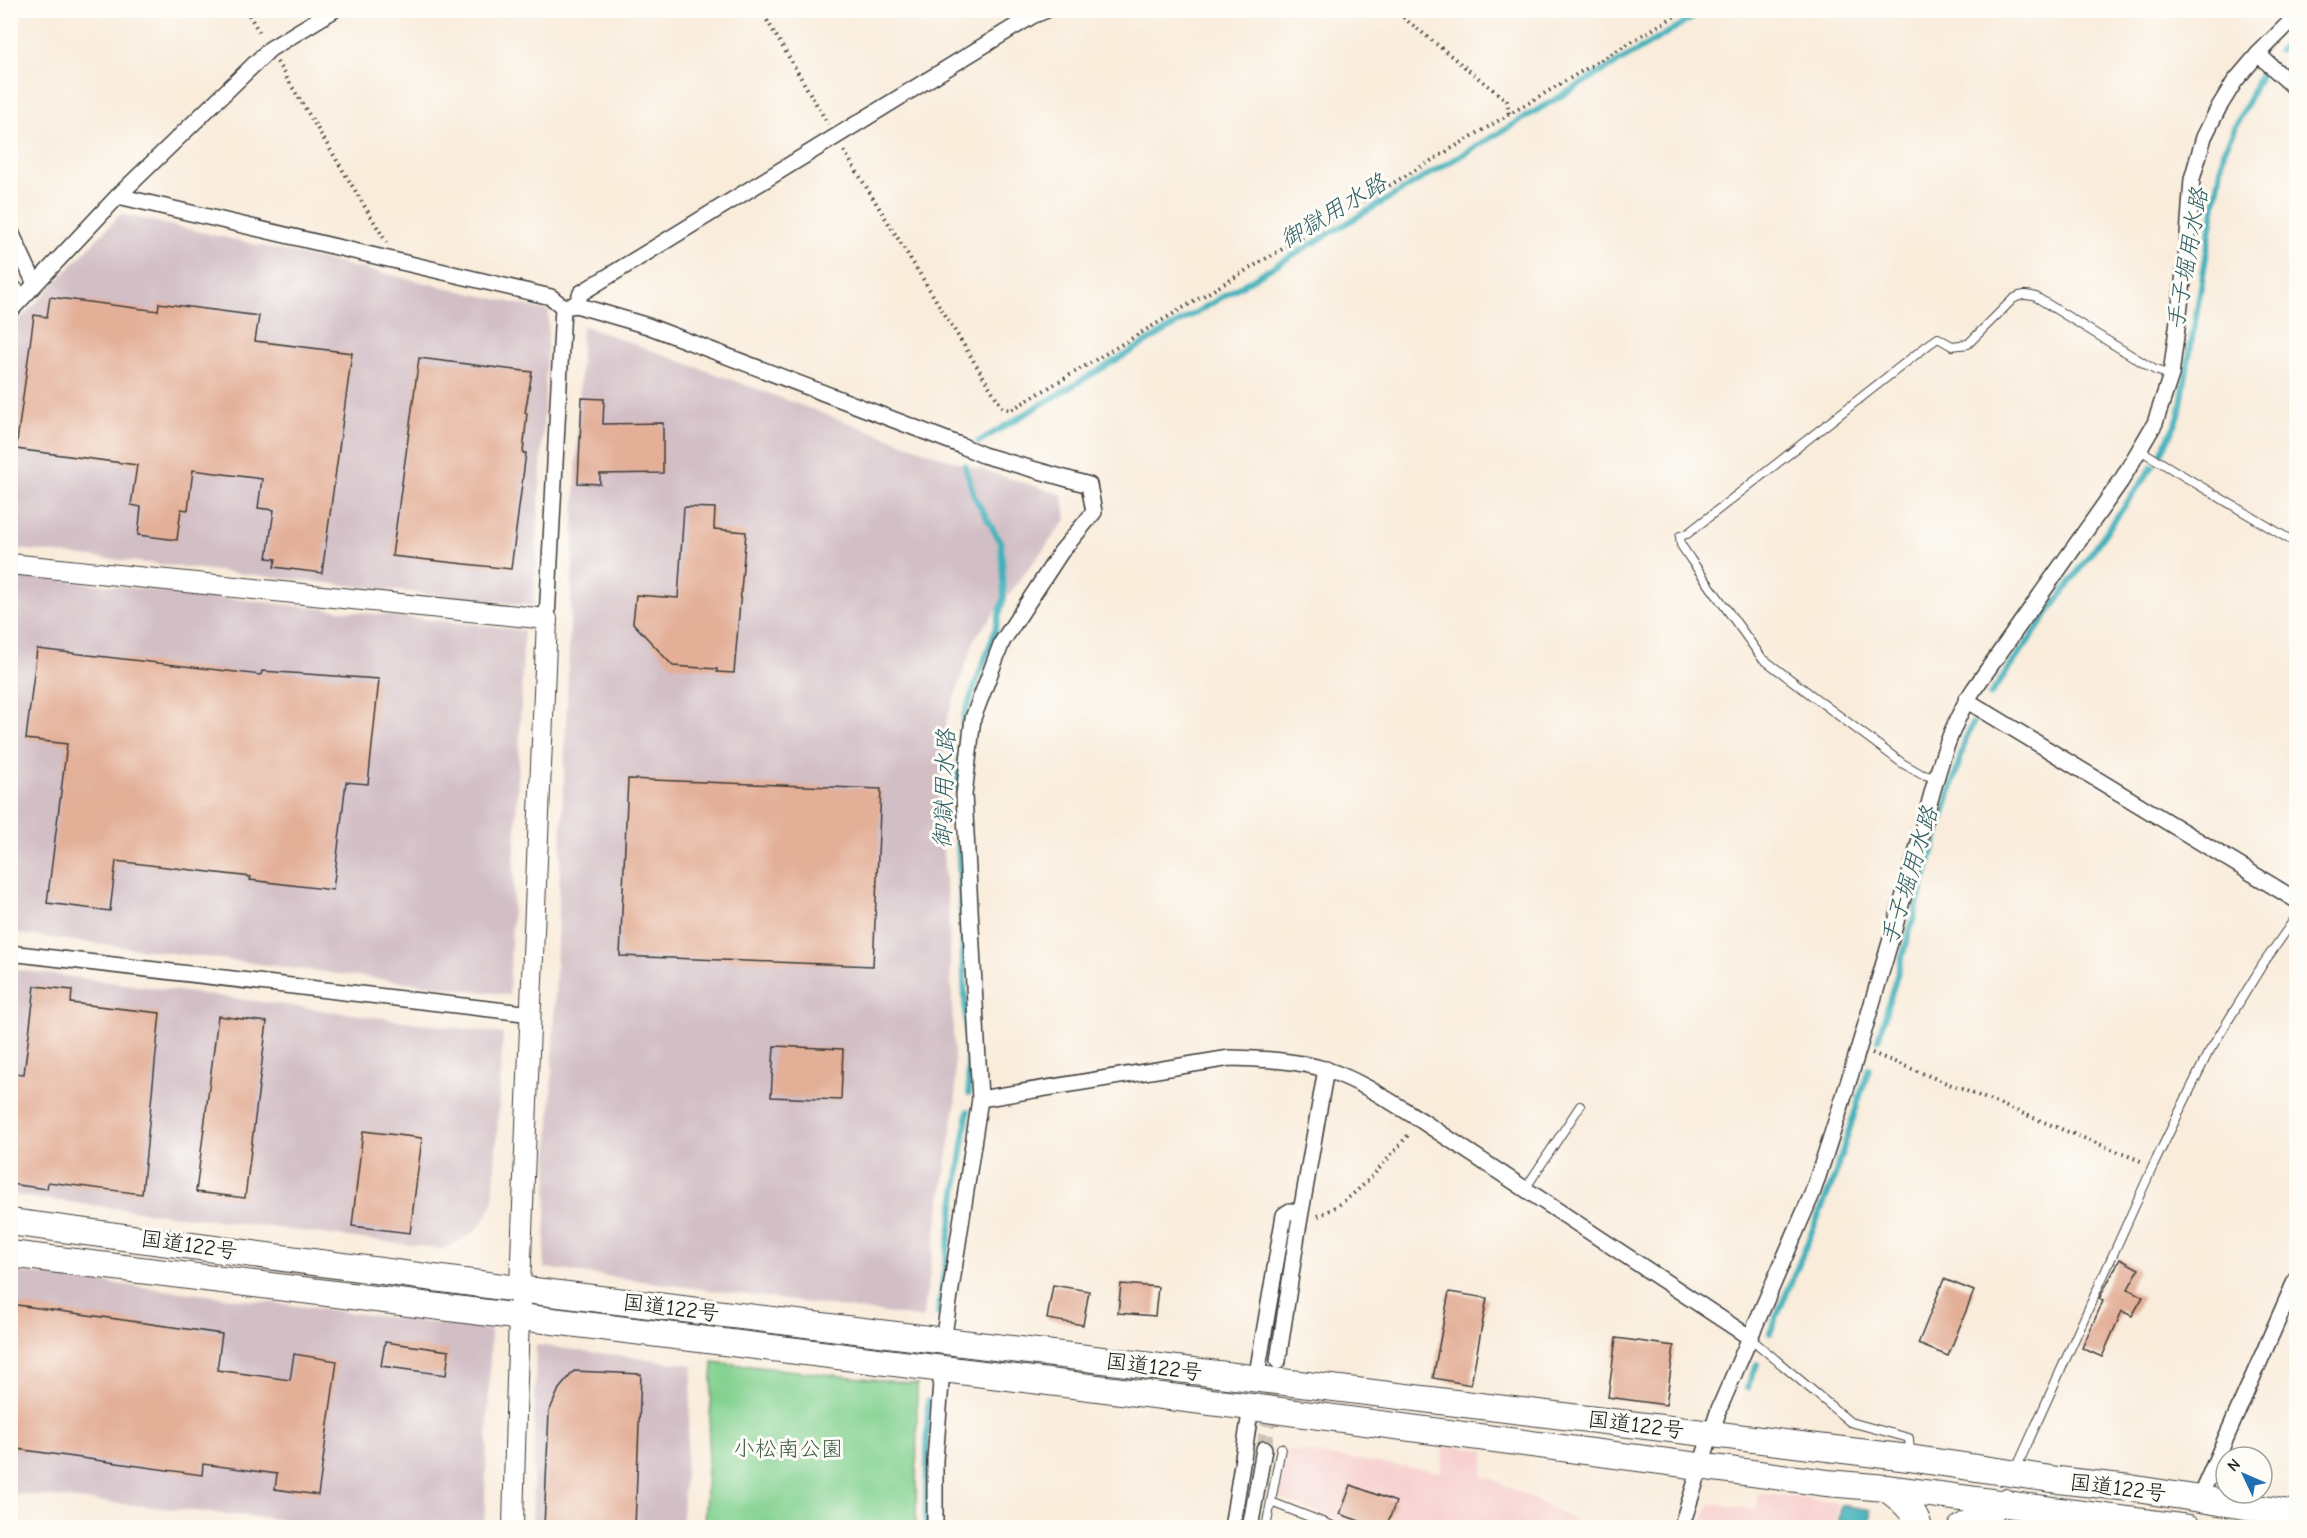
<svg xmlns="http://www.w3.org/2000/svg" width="2307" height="1538" viewBox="0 0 2307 1538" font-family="'Comic Neue','Klee One',sans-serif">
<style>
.built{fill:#f7d0cf}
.industrial{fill:#d2bec5}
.green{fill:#83d190;stroke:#507656;stroke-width:1.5}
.water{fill:#41b1bb;stroke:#2e666c;stroke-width:1.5}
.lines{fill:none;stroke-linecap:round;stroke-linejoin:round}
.stream{stroke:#41b1bb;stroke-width:6}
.building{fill:#e3af97}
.minor-tunnel{stroke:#cdc2b5;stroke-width:15;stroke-dasharray:15 8;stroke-linecap:butt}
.service-casing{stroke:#3d3b39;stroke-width:10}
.minor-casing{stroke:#3d3b39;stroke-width:18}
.tertiary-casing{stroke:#3d3b39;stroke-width:22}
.trunk-casing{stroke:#3d3b39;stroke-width:28}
.path{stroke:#3d3b39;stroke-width:4;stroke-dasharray:1.5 4.5;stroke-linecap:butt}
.service{stroke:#fff;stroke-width:8}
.minor{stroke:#fff;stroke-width:15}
.tertiary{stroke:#fff;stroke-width:20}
.trunk{stroke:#fff;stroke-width:26}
.labels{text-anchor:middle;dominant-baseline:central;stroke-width:6;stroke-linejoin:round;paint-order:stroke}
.street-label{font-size:22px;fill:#1c1c1c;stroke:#fdfcf7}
.park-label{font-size:22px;fill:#405b45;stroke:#fdfcf7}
.water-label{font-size:24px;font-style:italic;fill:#2d5f64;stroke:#fdfcf7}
</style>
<rect width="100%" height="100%" fill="#fdfcf7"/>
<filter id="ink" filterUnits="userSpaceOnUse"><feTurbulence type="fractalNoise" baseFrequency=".0167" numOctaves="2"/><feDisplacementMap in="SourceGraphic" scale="12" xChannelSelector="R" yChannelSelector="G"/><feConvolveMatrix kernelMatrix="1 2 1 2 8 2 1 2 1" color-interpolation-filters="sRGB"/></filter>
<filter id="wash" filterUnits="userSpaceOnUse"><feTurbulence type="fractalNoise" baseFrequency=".008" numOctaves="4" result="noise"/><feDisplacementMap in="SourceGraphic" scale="24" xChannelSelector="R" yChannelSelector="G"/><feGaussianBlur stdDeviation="1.35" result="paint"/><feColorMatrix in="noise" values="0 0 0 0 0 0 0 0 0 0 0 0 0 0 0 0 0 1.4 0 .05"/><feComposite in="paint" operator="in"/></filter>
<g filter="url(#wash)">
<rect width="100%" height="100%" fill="#f9ecdb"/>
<g class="built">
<path d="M1443,1445l42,5 -2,26 9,3 83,41 -2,8 -217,-1 -77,-29 8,-48 154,22z"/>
<path d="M1759,1493l79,10 -2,19 8,1 -1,4h-142l8,-23 47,6z"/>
</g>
<g class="industrial">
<path d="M121,214l428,97 -15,295 -523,-58 -1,-218z"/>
<path d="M582,325l365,134 116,36 3,25 -91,118 -28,81 -9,85 10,102 8,194 -33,218 -379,-50z"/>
<path d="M11,575l513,55 -15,365 -498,-62z"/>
<path d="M11,969l492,65 -10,169 -10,19 -12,13 -28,14 -432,-54z"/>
<path d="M11,1271l480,59 -7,197h-127l-346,-34z"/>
<path d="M536,1345l157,20 -12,162 -149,1z"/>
</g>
<path class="green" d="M713,1362l204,22 -1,143h-212z"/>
<path class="water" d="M1841,1505l30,5v17h-25l2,-5 -9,-1z"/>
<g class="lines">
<g class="stream">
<path d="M2279,51l17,-16"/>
<path d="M978,442l728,-432"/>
<path d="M2161,454l18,-38 45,-265 37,-77"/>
<path d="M1990,695l163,-229"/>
<path d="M957,790l7,-74 29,-79 11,-40 -3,-54 -27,-47 -9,-31"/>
<path d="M957,812l12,281"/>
<path d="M1878,1040l88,-302 7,-15"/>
<path d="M938,1314l30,-203"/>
<path d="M1770,1333l63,-152 36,-113"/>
<path d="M1747,1388l10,-24"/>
<path d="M926,1528l2,-127"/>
</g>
</g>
<g id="blocks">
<g class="building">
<path d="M50,297l108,14 1,-8 100,13 -4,25 97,12 -30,220 -48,-6 2,-8 -9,-1 7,-48 -16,-2 4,-29 -69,-9 -5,40 -7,-1 -4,31 -39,-5 3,-28 -10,-2 6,-40 -121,-16 18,-134 13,2z"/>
<path d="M419,358l113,14 -7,41h2l-4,40h3l-15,116 -119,-13z"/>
<path d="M582,398l22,1 -1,25 60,-1v50l-63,1v10l-22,-1z"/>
<path d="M684,507l31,1 -1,21 32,3 -12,141 -17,-1v-3l-44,-3 -40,-43 3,-28 42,3z"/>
<path d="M37,649l224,26 1,-4 117,8 -11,105 -22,-2 -13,108 -83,-10 1,-3 -135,-16 -6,50 -63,-8 20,-159 -41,-5z"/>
<path d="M628,779l253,10 -8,177 -253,-10z"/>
<path d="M35,986l37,4 -1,13 89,10 -18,181 -94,-12 -1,7 -37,-5v-111l14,1z"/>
<path d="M218,1016l49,6 -22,176 -49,-6z"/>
<path d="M774,1046l69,3 -2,51 -70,-3z"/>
<path d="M363,1131l59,7 -12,95 -58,-7z"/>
<path d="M2120,1259l19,10 -11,20 15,8 -11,19 -10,-5 -20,46 -20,-9 21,-47 -4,-2z"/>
<path d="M1944,1279l30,12 -26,65 -30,-12z"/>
<path d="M1121,1284l37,3 -3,29 -37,-3z"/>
<path d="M1053,1285l36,6 -6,34 -36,-6z"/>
<path d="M1449,1292l38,6 -16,87 -38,-7z"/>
<path d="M10,1304l212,30 -5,36 73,10 4,-26 43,7 -19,134 -43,-6 2,-15 -74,-10 -1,11 -192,-27z"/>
<path d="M1616,1338l58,8 -8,59 -58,-8z"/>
<path d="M385,1342l64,9 -3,24 -65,-9z"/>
<path d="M574,1371l67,3 -6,153h-91l5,-115 10,-23z"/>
<path d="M1351,1485l45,17 -10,25h-10l-36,-13z"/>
</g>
</g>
</g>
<g filter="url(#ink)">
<use href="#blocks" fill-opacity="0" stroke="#3d3b39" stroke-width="1.5"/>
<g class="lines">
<path class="minor-tunnel" d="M1264,1449l11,-74"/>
<defs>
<g id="service">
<path d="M2140,450l149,89 7,-2"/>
<path d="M1936,778l-15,-4 -19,-11 -140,-105 -71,-98 -10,-15 -1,-9 7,-2 241,-189 10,-7 14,8 16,-2 45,-45c9,-5 13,-5 23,-2l119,73 16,5"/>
<path d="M1525,1189l55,-83"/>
<path d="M1750,1338l100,84 59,16 1,15"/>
<path d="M2016,1469l137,-303 54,-111 56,-91 33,-47"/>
<path d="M1271,1502l67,26"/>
<path d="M1266,1528l15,-80"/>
</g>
<g id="minor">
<path d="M2258,54l38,35"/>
<path d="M118,196l152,-147 64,-39"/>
<path d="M10,230l25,54"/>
<path d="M10,285l13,12"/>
<path d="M576,305l5,-12 451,-277 15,-6"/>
<path d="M563,307l13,-2 72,21 312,119 23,10 106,30 5,27 -33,40 -59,90 -29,76 -9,77 16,304"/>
<path d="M10,311l108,-115 433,101 12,10 -16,312"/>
<path d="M1966,700l330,200"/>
<path d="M10,953l522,61"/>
<path d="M943,1341l37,-242 250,-41c32,1 66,2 97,12 34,11 64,32 95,51l327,216"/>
<path d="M1278,1361l19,-126 29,-166"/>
<path d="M1256,1380l28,-165 6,-4 10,1"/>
<path d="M2199,1499l97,-220"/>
<path d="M935,1528v-68l7,-90"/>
<path d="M1232,1528l19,-121"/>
<path d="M1250,1528l14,-79"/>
<path d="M1681,1528l38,-119 93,-215c38,-111 70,-225 103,-337 15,-53 28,-122 59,-168l147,-208 34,-58 16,-48 16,-125 5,-71 12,-42 15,-30 16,-26 23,-27 38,-38"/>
</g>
<path id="tertiary" d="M10,564l537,55c-12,303 -27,605 -34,909"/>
<g id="trunk">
<path d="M10,1222l508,67 1391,169 149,22 72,8 166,26"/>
<path d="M10,1254l1241,153 576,76 59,5 302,40"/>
<path d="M1886,1488c14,11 29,21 33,40"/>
<path d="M1961,1528l44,-26"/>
</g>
</defs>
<use href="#service" class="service-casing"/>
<use href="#minor" class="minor-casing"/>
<use href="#tertiary" class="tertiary-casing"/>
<use href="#trunk" class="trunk-casing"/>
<g class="path">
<path d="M246,10l15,25"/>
<path d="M761,10l67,114"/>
<path d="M1394,10l113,91 2,14"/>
<path d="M277,62l110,181"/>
<path d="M844,151l158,256 9,3 674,-400"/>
<path d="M1872,1053l269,108"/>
<path d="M1318,1216c38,-16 65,-52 92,-83"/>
</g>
<use href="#service" class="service"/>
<use href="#minor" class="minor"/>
<use href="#tertiary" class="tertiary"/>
<use href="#trunk" class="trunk"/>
</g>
</g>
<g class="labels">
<g class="street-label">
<text transform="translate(189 1245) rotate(8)">国道122号</text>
<text transform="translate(671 1308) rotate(7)">国道122号</text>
<text transform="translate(1154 1367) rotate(7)">国道122号</text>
<text transform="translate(1636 1425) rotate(7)">国道122号</text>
<text transform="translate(2118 1488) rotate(7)">国道122号</text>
</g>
<g class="park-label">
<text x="788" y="1449">小松南公園</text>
</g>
<g class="water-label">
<text transform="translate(1333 211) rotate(-31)">御獄用水路</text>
<text transform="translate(2187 259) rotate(-80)">手子堀用水路</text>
<text transform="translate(944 789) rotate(-88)">御獄用水路</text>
<text transform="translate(1909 876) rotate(-73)">手子堀用水路</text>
</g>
</g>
<rect width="2307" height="1538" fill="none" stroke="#fdfcf7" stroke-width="36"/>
<g transform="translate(2244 1475) rotate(314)"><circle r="28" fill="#fdfcf7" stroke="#a3a29f" stroke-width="1.5"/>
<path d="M0-4.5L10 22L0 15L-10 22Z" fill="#1f6fb2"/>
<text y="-9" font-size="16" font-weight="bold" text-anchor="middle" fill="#1c1c1c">N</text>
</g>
</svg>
